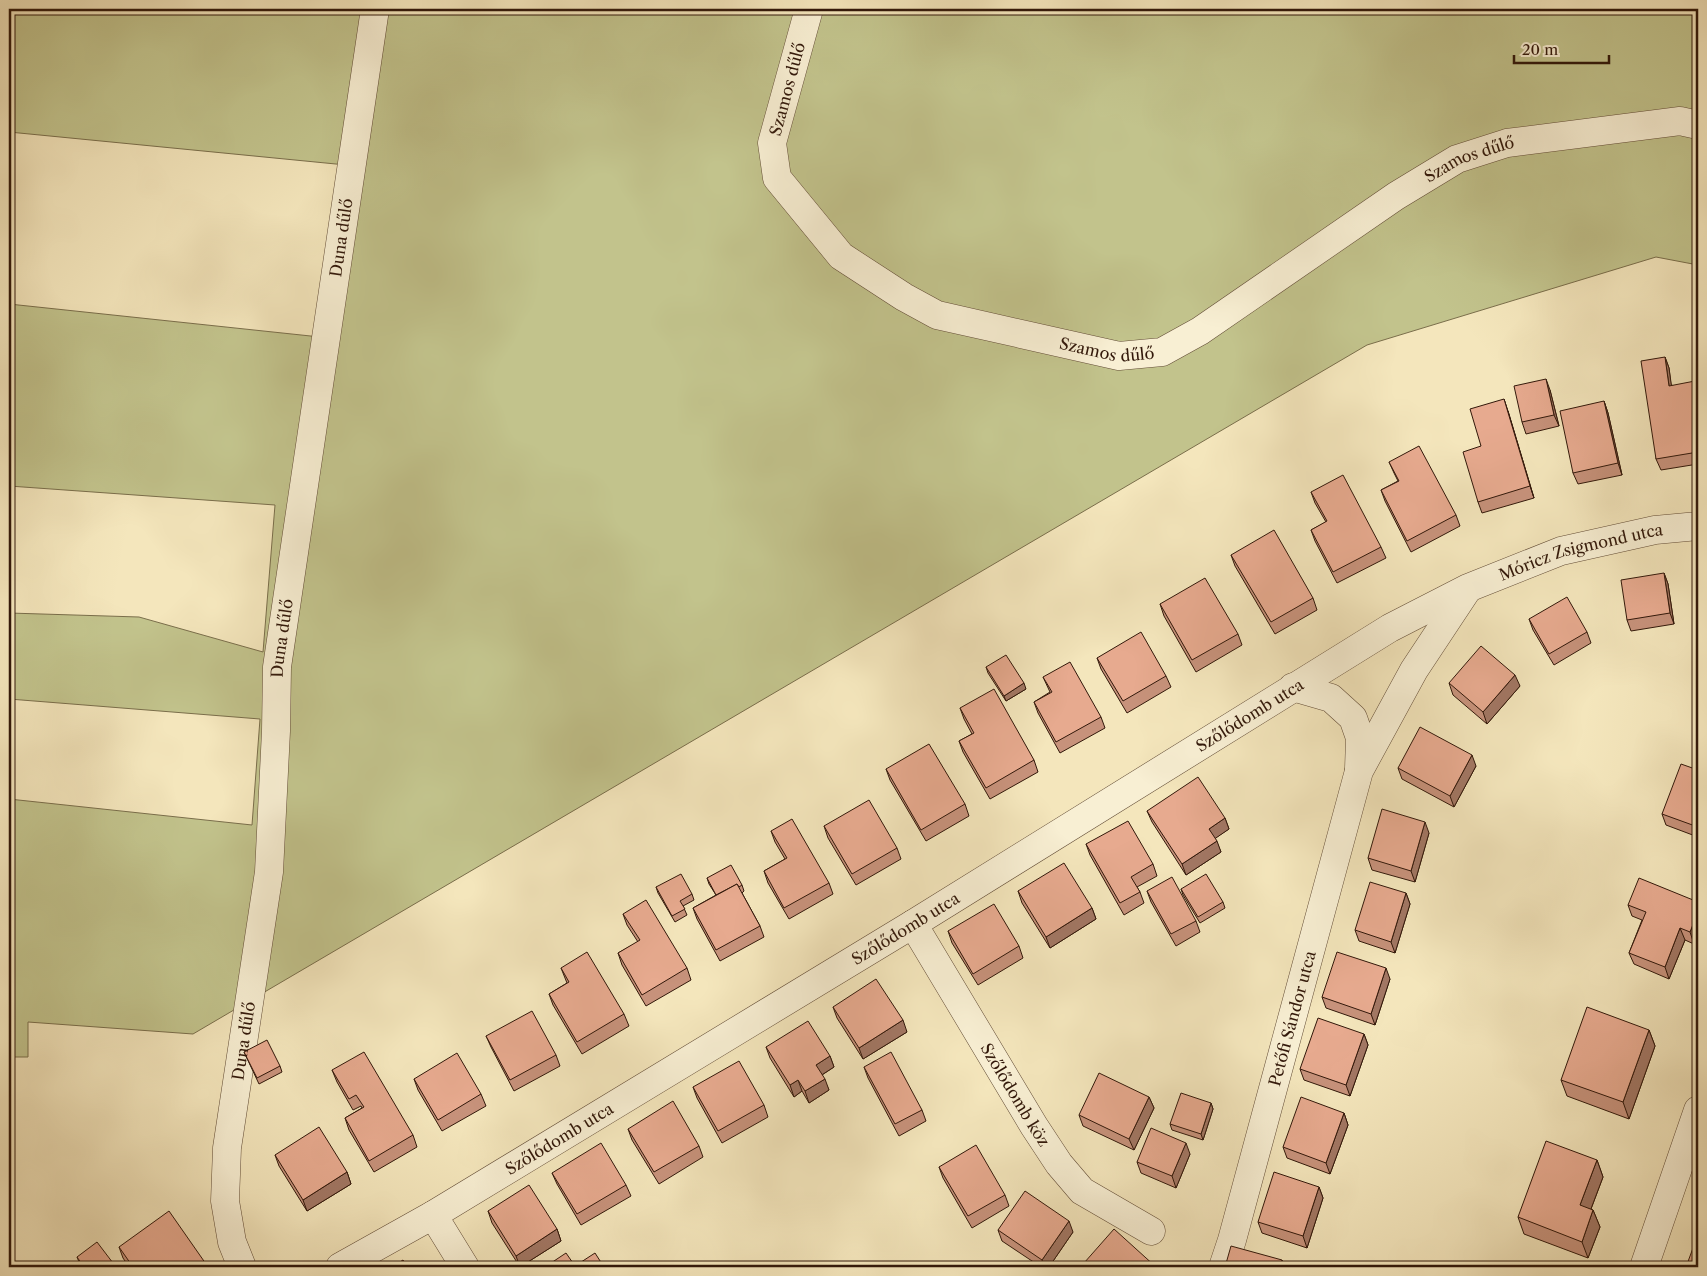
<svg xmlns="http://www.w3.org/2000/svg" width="1707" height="1276" viewBox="0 0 1707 1276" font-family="'Libre Caslon Text',serif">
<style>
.green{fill:#c2c38c;stroke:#7a6e4b}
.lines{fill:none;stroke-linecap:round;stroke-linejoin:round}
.minor-casing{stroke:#624c36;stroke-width:29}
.minor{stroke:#f8efd3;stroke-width:28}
.wall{fill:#c7927b;stroke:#32180a}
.shaded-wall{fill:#a27764;stroke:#32180a}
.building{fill:#e7aa8f;stroke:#32180a}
.labels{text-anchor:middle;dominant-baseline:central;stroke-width:4.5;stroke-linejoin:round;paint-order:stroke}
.street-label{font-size:16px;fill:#32180a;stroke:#f8efd3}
</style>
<rect width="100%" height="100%" fill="#f4e6bc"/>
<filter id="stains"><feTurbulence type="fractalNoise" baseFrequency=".004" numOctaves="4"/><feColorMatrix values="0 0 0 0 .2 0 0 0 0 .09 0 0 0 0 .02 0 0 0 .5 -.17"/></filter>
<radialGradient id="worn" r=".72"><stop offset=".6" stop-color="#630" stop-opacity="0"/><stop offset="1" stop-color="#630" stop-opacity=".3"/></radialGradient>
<path class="green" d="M9,9h1689v256l-42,-8 -289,88 -1174,689 -165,-12v35h-19v-258l243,26 8,-106 -251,-20v-86l130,4 124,35 12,-147 -266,-19v-182l311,33 26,-172 -337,-33z"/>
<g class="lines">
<defs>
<g id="minor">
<path id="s1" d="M809,9l-37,134 5,35 64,78 63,41 33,18 182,41 43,-4 38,-21 196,-135 61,-37 50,-16 173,-22 18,4"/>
<path d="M1293,687l38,11 22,20 7,20 -1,31"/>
<path id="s2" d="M913,924l121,202 25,38 23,27 69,40"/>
<path d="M433,1215l32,52"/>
<path id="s3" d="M242,1267l-10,-25 -7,-41 2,-53 42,-276 7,-141 1,-64 98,-658"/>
<path id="s4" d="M340,1267l93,-52 480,-291 477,-296 78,-40 93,-37 94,-21 43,-4"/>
<path id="s5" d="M1223,1267l9,-27 127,-469 55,-101 53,-80"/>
<path d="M1644,1267l54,-157"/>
</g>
</defs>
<use href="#minor" class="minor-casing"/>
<use href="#minor" class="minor"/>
</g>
<g class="wall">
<path d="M1665,357l4,11 2,17 27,7v72l-37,6 -5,-11z"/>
<path d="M1550,390l9,36 -33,8 -4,-12z"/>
<path d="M1604,401l4,12 14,62 -44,9 -5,-11z"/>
<path d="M1508,411l26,87 -52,15 -4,-11 3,-56z"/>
<path d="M1389,462l67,53 4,11 -49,26 -26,-51 -4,-11 17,-9 -4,-8z"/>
<path d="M1311,492l70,55 5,11 -49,25 -22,-42 -4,-11 15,-8 -11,-19z"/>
<path d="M1231,555l82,43 4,12 -42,24 -40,-68z"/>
<path d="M1664,573l4,11 6,40 -43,7 -4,-11z"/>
<path d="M1160,604l78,30 4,11 -46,27 -32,-56z"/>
<path d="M1529,619l58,13 4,11 -37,22 -21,-35z"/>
<path d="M1097,658l69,18 5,11 -44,26 -26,-44z"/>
<path d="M986,667l40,22 -20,12 -18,-28z"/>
<path d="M1043,677l58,40 4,11 -45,25 -22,-40 -4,-11 16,-10z"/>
<path d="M1449,683l71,3 -33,38 -34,-29z"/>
<path d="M960,708l74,52 4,12 -48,27 -27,-47 -4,-11 13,-7 -8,-15z"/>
<path d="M1476,766l-22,41 -52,-28 -4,-11z"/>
<path d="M886,769l79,35 4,12 -43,25 -36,-61z"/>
<path d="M1698,770v67l-32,-12 -4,-11z"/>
<path d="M1147,811l78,7 4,11 -14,9 6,14 -35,23 -34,-53z"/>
<path d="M824,826l73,22 4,11 -45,26 -28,-47z"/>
<path d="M771,831l58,52 4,11 -44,25 -21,-36 -4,-12 21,-12 -10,-17z"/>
<path d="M1429,833l-14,49 -43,-12 -4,-12z"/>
<path d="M1086,844l67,20 4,12 -20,11 3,5 4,11 -20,12 -34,-60z"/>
<path d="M707,878l35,7 2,6 -2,2 18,33 4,11 -44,24 -23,-42 -4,-11 23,-13 -7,-11z"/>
<path d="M656,887l36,7 2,6 -11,6 4,9 -12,7 -17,-29z"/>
<path d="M1181,889l42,13 2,6 -25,15 -17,-28z"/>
<path d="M1018,891l74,17 4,11 -46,29 -28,-45z"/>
<path d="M1147,891l49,30 4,11 -24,14 -25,-44z"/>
<path d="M1406,893l4,11 -15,49 -36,-12 -4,-11z"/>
<path d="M1698,902v31l-4,11 -9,-4 -16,39 -35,-15 -5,-11 13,-33 -10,-4 -4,-11z"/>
<path d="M623,914l64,54 4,12 -45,26 -24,-41 -4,-12 20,-11 -11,-17z"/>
<path d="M948,931l71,15 4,12 -45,27 -26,-42z"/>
<path d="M561,968l63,46 5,12 -47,28 -29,-49 -4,-11 18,-11z"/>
<path d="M1390,979l-15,46 -49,-17 -4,-11z"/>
<path d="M833,1007l74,25 -44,27 -26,-41z"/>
<path d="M1649,1030l6,16 -26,73 -62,-23 -6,-16z"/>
<path d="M1364,1034l4,11 -18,51 -46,-16 -4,-11z"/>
<path d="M486,1036l70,19 4,11 -46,25 -23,-44z"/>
<path d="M766,1047l64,9 4,11 -12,8 7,15 -20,13 -7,-12 -8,6 -24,-39z"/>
<path d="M244,1052l36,14 2,6 -23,12z"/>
<path d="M864,1067l58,43 4,11 -27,15 -31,-58z"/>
<path d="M332,1070l81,65 4,12 -43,25 -25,-42 -4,-12 17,-10 -1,-2 -8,4 -16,-28z"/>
<path d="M414,1079l67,15 5,12 -44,25 -24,-41z"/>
<path d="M693,1087l71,18 4,12 -46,26 -25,-45z"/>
<path d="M1149,1097l5,11 -20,42 -51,-24 -4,-11z"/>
<path d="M1211,1103l2,6 -10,31 -31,-10 -2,-6z"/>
<path d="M1344,1113l4,12 -18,49 -43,-16 -4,-11z"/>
<path d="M628,1129l71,17 4,11 -44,27 -27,-44z"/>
<path d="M1190,1154l-14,34 -35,-15 -4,-11z"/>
<path d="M275,1155l72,17 4,12 -44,27 -28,-45z"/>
<path d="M1597,1160l6,17 -12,32 2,1 7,17 -12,31 -64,-24 -6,-17z"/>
<path d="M939,1167l66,28 4,11 -37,22 -29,-50z"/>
<path d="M552,1173l74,12 5,11 -50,29 -24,-41z"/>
<path d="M1319,1187l4,11 -16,50 -45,-15 -4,-11z"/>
<path d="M488,1211l69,18 4,12 -41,26 -28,-44z"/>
<path d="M998,1230l75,2 -24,35h-8l-39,-26z"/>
<path d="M119,1247l87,17 1,3h-78l-6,-9z"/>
<path d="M77,1257l39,10h-35z"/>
</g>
<g class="shaded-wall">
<path d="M1665,357l4,11 4,29 -4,-11z"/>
<path d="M1546,379l4,11 9,36 -5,-11z"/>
<path d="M1695,381l3,11v14z"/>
<path d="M1504,399l4,12 26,87 -4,-12z"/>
<path d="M1604,401l4,12 14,62 -4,-12z"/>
<path d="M1664,573l4,11 6,40 -4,-11z"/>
<path d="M1515,675l5,11 -33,38 -4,-12z"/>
<path d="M1024,683l2,6 -20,12 -2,-5z"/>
<path d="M1472,755l4,11 -22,41 -4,-11z"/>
<path d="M1225,818l4,11 -16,11 -4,-11z"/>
<path d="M1425,822l4,11 -14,49 -4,-11z"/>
<path d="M1217,841l4,11 -35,23 -4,-11z"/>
<path d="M1406,893l4,11 -15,49 -4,-11z"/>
<path d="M1092,908l4,11 -46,29 -4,-11z"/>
<path d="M1698,912v21l-4,11 -4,-12z"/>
<path d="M1680,928l5,12 -16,39 -4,-12z"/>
<path d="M1386,968l4,11 -15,46 -4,-11z"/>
<path d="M903,1020l4,12 -44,27 -4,-11z"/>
<path d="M1649,1030l6,16 -26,73 -6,-17z"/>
<path d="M1364,1034l4,11 -18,51 -4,-11z"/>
<path d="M830,1056l4,11 -14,9 -4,-11z"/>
<path d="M825,1079l4,11 -20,13 -4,-12z"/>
<path d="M798,1080l4,11 -8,6 -4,-12z"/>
<path d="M1149,1097l5,11 -20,42 -5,-11z"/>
<path d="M1211,1103l2,6 -10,31 -2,-6z"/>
<path d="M1344,1113l4,12 -18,49 -4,-11z"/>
<path d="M1186,1143l4,11 -14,34 -4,-12z"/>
<path d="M1597,1160l6,17 -17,45 -6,-17z"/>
<path d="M347,1172l4,12 -44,27 -4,-11z"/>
<path d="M1319,1187l4,11 -16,50 -4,-12z"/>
<path d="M1593,1210l7,17 -12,31 -6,-16z"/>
<path d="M1069,1221l4,11 -24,35h-4l-3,-7z"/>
<path d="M557,1229l4,12 -41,26 -4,-11z"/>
<path d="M1282,1260l3,7h-5z"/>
<path d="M206,1264l1,3h-6z"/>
</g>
<g class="building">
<path d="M1665,357l4,29 26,-5 3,25v46l-42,7 -15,-98z"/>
<path d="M1546,379l8,36 -32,7 -8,-36z"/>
<path d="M1504,399l26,87 -52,16 -15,-50 18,-6 -11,-37z"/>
<path d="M1604,401l14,62 -45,10 -13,-62z"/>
<path d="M1419,446l37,69 -49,26 -26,-51 18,-9 -10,-19z"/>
<path d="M1343,475l38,72 -48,25 -22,-42 16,-9 -16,-29z"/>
<path d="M1274,530l39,68 -42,24 -40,-67z"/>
<path d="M1664,573l6,40 -43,7 -6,-40z"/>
<path d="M1205,578l33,56 -46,26 -32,-56z"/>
<path d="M1567,597l20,35 -38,22 -20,-35z"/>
<path d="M1141,632l25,44 -43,25 -26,-43z"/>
<path d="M1481,646l34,29 -32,37 -34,-29z"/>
<path d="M1006,655l18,28 -20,13 -18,-29z"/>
<path d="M1070,662l31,55 -45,25 -22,-40 18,-10 -9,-15z"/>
<path d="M994,689l40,71 -48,28 -27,-47 15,-8 -14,-25z"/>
<path d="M1420,727l52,28 -22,41 -52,-28z"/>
<path d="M929,744l36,60 -44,26 -35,-61z"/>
<path d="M1681,764l17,6v57l-36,-13z"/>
<path d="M1198,777l27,41 -16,11 8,12 -35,23 -35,-53z"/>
<path d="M869,800l28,48 -45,26 -28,-48z"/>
<path d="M1382,809l43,13 -14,49 -43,-13z"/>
<path d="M792,819l37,64 -45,25 -20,-37 23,-13 -16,-27z"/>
<path d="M1128,821l25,43 -22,13 9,15 -20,11 -34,-59z"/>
<path d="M1064,863l28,45 -46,29 -28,-46z"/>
<path d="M731,865l11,20 -3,2 -2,-3 -21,11 -9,-17z"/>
<path d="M681,874l11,20 -12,7 5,8 -13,7 -16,-29z"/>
<path d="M1206,874l17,28 -25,15 -17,-28z"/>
<path d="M1172,877l24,44 -25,13 -24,-43z"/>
<path d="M1639,878l59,24v10l-8,20 -10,-4 -15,39 -36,-14 17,-41 -18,-7z"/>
<path d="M1370,882l36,11 -15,49 -36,-12z"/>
<path d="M737,884l23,42 -44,24 -23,-42z"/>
<path d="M646,900l41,68 -45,27 -24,-42 22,-13 -17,-26z"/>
<path d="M994,904l25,42 -46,28 -25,-43z"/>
<path d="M587,952l37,62 -47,28 -28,-48 20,-12 -8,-14z"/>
<path d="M1337,952l49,16 -15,46 -49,-17z"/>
<path d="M876,979l27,41 -44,28 -26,-41z"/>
<path d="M1587,1007l62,23 -26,72 -62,-22z"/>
<path d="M532,1011l24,44 -46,25 -24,-44z"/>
<path d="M1318,1018l46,16 -18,51 -46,-16z"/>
<path d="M808,1021l22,35 -14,9 9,14 -20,12 -7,-11 -8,5 -24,-38z"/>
<path d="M267,1040l13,26 -23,12 -13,-26z"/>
<path d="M364,1052l49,83 -44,26 -24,-43 19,-11 -8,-12 -7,4 -17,-29z"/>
<path d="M891,1052l31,58 -27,14 -31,-57z"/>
<path d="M457,1053l24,41 -43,26 -24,-41z"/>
<path d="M739,1061l25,44 -46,26 -25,-44z"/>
<path d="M1099,1073l50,24 -20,42 -50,-24z"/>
<path d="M1181,1093l30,10 -10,31 -31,-10z"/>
<path d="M1301,1097l43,16 -18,50 -43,-16z"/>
<path d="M673,1101l26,45 -45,26 -26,-43z"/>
<path d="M319,1127l28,45 -44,28 -28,-45z"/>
<path d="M1151,1128l35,15 -14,33 -35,-14z"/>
<path d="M1546,1141l51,19 -17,45 13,5 -11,32 -64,-25z"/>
<path d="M601,1143l25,42 -49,29 -25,-41z"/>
<path d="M976,1145l29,50 -37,21 -29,-49z"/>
<path d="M1274,1172l45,15 -16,49 -45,-14z"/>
<path d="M529,1185l28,44 -41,27 -28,-45z"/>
<path d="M1025,1191l44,30 -27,39 -44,-30z"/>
<path d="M169,1211l37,53 -5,3h-68l-14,-20z"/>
<path d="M1114,1229l42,38h-67l-5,-4z"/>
<path d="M97,1242l19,25h-32l-7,-10z"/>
<path d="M1231,1246l51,14 -2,7h-55z"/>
<path d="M1693,1248l5,2v17h-12z"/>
<path d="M566,1253l9,13 20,-13 9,14h-59z"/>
<path d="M403,1260l5,7h-16z"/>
<path d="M1461,1264l9,3h-10z"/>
</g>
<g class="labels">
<g class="street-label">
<text transform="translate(787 89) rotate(-75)">Szamos dűlő</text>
<text stroke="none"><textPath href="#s1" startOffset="982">Szamos dűlő</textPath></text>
<text stroke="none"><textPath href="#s3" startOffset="1040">Duna dűlő</textPath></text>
<text stroke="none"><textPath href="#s1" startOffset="562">Szamos dűlő</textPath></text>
<text stroke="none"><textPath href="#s4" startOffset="1436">Móricz Zsigmond utca</textPath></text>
<text stroke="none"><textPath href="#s3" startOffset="635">Duna dűlő</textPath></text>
<text stroke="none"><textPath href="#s4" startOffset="1064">Szőlődomb utca</textPath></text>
<text stroke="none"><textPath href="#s4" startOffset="659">Szőlődomb utca</textPath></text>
<text stroke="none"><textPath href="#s5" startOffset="258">Petőfi Sándor utca</textPath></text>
<text stroke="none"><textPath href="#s3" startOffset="230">Duna dűlő</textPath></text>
<text stroke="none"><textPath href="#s2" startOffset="199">Szőlődomb köz</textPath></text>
<text stroke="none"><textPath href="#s4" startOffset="254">Szőlődomb utca</textPath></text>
</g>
</g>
<rect width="1707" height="1276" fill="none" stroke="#f4e6bc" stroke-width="30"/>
<rect x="10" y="10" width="1687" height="1256" fill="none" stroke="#32180a" stroke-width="2.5"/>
<rect x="15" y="15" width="1677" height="1246" fill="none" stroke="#32180a"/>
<path d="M1514 55v8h95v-8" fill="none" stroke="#32180a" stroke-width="2.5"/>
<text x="1522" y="55" font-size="15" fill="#32180a" stroke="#f8efd3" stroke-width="4" paint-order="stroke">20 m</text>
<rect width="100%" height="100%" filter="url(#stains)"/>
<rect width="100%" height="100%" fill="url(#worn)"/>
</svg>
